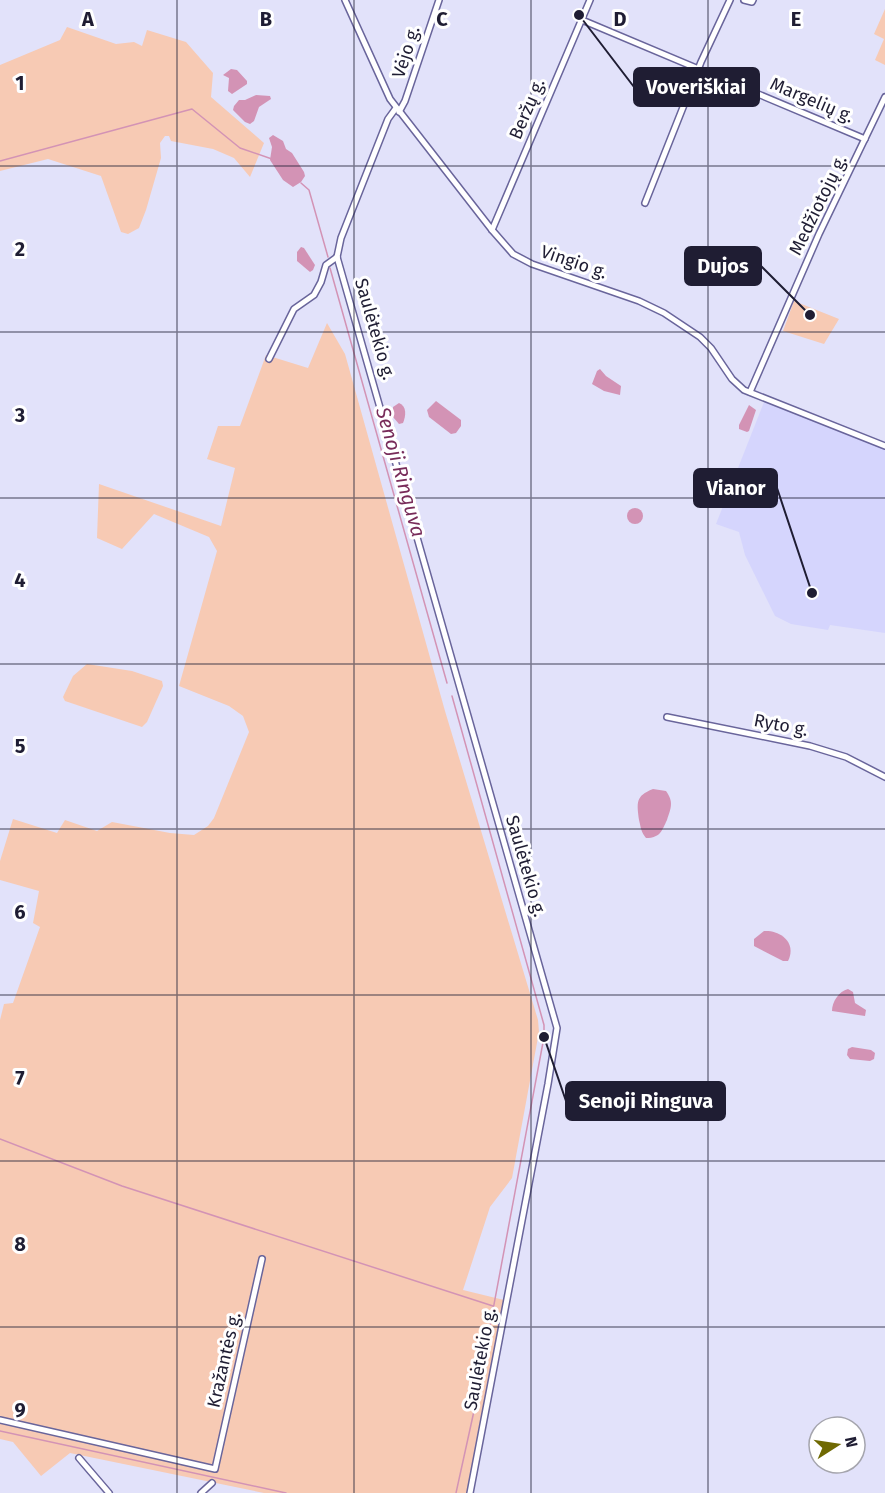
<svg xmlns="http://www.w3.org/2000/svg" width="885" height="1493" viewBox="0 0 885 1493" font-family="'Fira Sans',sans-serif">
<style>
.built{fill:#d5d5fd}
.green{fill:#f7cab4}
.water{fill:#d393b5}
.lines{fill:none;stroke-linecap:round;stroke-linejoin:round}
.stream{stroke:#d393b5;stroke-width:1.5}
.minor-casing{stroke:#69659b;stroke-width:8}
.minor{stroke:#fff;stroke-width:5}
.grid{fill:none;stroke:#1f1d33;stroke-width:1.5;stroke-opacity:0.55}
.labels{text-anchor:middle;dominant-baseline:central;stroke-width:6;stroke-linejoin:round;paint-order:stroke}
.street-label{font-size:18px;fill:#1f1d33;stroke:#fff}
.water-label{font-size:20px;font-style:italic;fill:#782c5a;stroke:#fff}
.grid-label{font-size:20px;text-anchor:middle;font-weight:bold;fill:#1f1d33;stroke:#fff;stroke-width:6;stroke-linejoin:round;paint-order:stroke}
.leader{fill:none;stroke:#1f1d33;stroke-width:2}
.callout-dot{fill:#1f1d33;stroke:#fff;stroke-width:2}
.callout{fill:#1f1d33;stroke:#1f1d33;stroke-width:2}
.callout-label{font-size:20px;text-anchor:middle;font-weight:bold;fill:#fff}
</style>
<rect width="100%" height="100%" fill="#e2e2fa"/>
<path class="built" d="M764,402l121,46v185l-55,-8 -2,5 -37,-6 -16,-8 -30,-61 -6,-23 -23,-8z"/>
<g class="green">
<path d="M885,9v56l-10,-5 9,-21 -10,-5z"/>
<path d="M67,27l49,17 18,-2 8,4 5,-16 39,12 27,31 -2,24 53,46 -14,34 -16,-19 -21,-9 -42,-8 -2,-5h-4l-5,7 1,15 -15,52 -7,18 -11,6 -7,-2 -20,-56 -53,-17 -48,12v-106l60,-25z"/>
<path d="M794,301l45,18 -15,25 -41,-13z"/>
<path d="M327,323l18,31 100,357 93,309 1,12 -27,146 -22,29 -27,83 41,10 -36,193h-204l-194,-40 -29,23 -28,-34 -13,-3v-419l4,-16 9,-1 27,-76 -7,-4 6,-32 -39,-11v-19l13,-42 44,14 8,-13 32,11 15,-9 58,11 24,2 14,-9 6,-8 35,-86 -6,-16 -14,-10 -50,-20 38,-135 -8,-14 -55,-23 -32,35 -25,-11 2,-54 122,42 14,-58 -28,-9 11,-33h22l26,-71 42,13z"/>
<path d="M87,664l45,7 30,10 1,5 -16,36 -5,5 -77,-26 -2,-4 10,-21z"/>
</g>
<g class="water">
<path d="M231,69l6,1 10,11v3l-15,10 -4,-3 1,-13 -6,-3z"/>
<path d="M256,95l14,1 1,3 -12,8 -5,14 -4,3 -5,-2 -12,-12 1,-4 5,-6h6z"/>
<path d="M273,135l10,6 3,8 6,4 12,19 1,4 -4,6 -8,5 -10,-7 -13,-20 2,-13 -3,-9z"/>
<path d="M301,247l3,1 11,17 -2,5 -3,2 -13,-11v-9z"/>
<path d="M600,369l6,7 15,10 -1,9 -16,-4 -12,-7 5,-13z"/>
<path d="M436,401l25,19v6l-5,7 -5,1 -22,-17 -2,-7z"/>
<path d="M399,403c8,3 7,13 4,20l-4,1 -6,-7v-10z"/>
<path d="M749,405l7,5 -7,21 -2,1 -8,-3v-4z"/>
<circle cx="635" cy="516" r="8"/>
<path d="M653,789l13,2c8,11 5,17 1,29 -5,10 -6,18 -21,18 -5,-6 -5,-10 -7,-18 -2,-17 -4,-24 14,-31z"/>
<path d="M764,931c17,-1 33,12 24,30h-5l-29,-15v-7z"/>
<path d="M848,989l5,3 2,11 11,7 -1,6 -33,-5c0,-9 7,-20 16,-22z"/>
<path d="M852,1047l19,3 4,3 -1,6 -4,2 -20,-2 -3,-4 1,-6z"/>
</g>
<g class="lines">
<g class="stream">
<path d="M0,161l192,-52 48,39 32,11"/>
<path d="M301,183l8,7 19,67"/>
<path d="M330,268l117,415"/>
<path d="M452,696l92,329v12l-69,369"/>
<path d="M0,1139l122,47 371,120"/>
<path d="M0,1431l286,62"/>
<path d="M456,1493l18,-82"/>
</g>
<defs>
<g id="minor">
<path d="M345,0l45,99 102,131 21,24 19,10 107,37 25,12 36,24 11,11 21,31 12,11 141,56"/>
<path d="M744,0l8,2 1,-2"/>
<path d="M582,20l283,119"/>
<path d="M399,112l6,-11 34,-101"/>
<path d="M645,203l56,-141 29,-62"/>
<path d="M492,230l98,-230"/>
<path d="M337,257l220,771 -9,56 -78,409"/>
<path d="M337,257l4,-19 47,-119 8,-11"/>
<path d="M269,359l25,-50 20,-14 7,-13 5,-17 11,-8"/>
<path d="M750,392l69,-158 66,-137"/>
<path d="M667,717l143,29 36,11 39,20"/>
<path d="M0,1420l215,49 47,-210"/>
<path d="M79,1458l30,35"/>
<path d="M201,1493l11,-10"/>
</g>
</defs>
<use href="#minor" class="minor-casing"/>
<use href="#minor" class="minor"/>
</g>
<path class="grid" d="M177,0v1493M354,0v1493M531,0v1493M708,0v1493M0,166h885M0,332h885M0,498h885M0,664h885M0,829h885M0,995h885M0,1161h885M0,1327h885"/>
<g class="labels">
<g class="street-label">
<text transform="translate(406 52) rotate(-72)">Vėjo g.</text>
<text transform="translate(812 100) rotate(23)">Margelių g.</text>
<text transform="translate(527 109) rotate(-67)">Beržų g.</text>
<text transform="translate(818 205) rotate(-64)">Medžiotojų g.</text>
<text transform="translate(574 262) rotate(19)">Vingio g.</text>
<text transform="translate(375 329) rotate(74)">Saulėtekio g.</text>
<text transform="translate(781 725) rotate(11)">Ryto g.</text>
<text transform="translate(526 866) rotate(74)">Saulėtekio g.</text>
<text transform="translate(480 1359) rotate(-79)">Saulėtekio g.</text>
<text transform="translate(224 1360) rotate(-77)">Kražantės g.</text>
</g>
<g class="water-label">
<text transform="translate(401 472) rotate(74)">Senoji Ringuva</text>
</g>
</g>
<g class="grid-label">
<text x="88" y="26">A</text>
<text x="266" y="26">B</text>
<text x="442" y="26">C</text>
<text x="620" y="26">D</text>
<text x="796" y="26">E</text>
<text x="20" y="90">1</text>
<text x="20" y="256">2</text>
<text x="20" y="422">3</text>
<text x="20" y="587">4</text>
<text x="20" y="753">5</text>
<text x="20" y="919">6</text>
<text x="20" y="1085">7</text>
<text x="20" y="1251">8</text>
<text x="20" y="1417">9</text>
</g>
<path class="leader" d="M579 15L634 87M810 315L761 266M812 593L777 488M544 1037L566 1101"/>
<g class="callout-dot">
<circle cx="579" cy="15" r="6"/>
<circle cx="810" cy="315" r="6"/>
<circle cx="812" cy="593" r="6"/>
<circle cx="544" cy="1037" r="6"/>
</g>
<g class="callout">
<rect x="634" y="68" width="125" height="38" rx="6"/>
<rect x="685" y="247" width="76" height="38" rx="6"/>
<rect x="694" y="469" width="83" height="38" rx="6"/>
<rect x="566" y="1082" width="159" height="38" rx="6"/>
</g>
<g class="callout-label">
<text x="696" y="94">Voveriškiai</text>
<text x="723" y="273">Dujos</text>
<text x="736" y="495">Vianor</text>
<text x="646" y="1108">Senoji Ringuva</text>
</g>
<g transform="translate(837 1445) rotate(78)"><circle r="28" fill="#ffffff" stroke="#a5a5ad" stroke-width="1.5"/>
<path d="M0-4.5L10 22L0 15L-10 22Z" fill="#6f6902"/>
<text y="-9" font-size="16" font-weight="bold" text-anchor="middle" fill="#1f1d33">N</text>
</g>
</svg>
